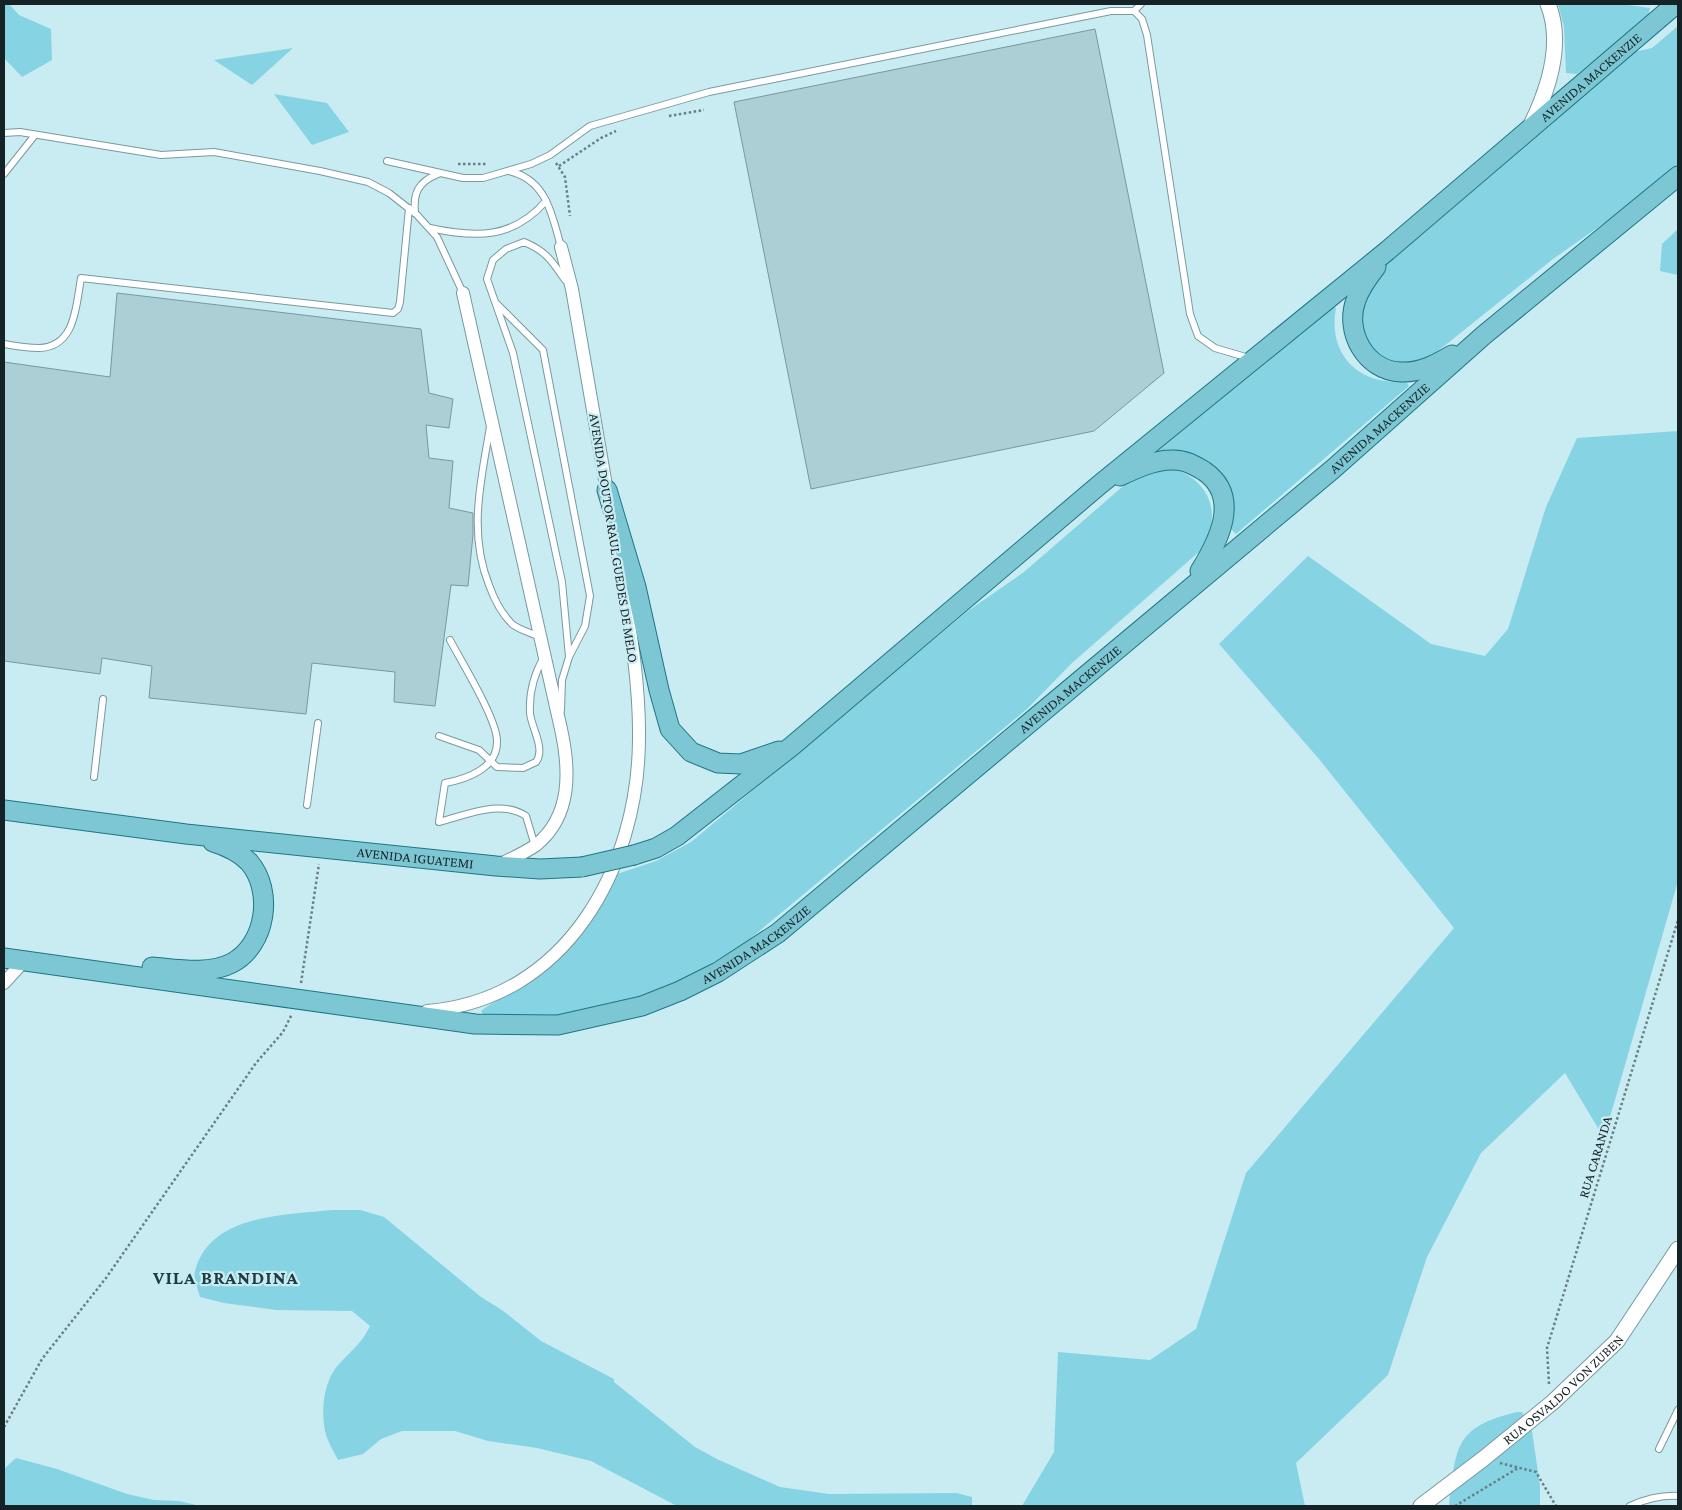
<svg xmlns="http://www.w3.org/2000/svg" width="1682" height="1510" viewBox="0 0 1682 1510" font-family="'Crimson Pro',serif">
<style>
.green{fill:#86d3e3}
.building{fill:#acced5;stroke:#77989f}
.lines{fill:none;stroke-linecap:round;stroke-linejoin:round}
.service-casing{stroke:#7899a0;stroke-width:8}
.minor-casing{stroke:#7899a0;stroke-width:14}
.tertiary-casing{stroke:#7899a0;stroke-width:17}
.primary-casing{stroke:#1f7583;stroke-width:21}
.path{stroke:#687f83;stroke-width:2.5;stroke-dasharray:2.5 2.5;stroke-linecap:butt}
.service{stroke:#fff;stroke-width:6}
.minor{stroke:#fff;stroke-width:12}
.tertiary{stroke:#fff;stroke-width:15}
.primary{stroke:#7cc7d3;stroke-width:19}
.primary-bridge-casing{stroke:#1f7583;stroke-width:21;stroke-linecap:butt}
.primary-bridge{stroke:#7cc7d3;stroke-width:19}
.labels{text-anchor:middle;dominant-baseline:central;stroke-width:4.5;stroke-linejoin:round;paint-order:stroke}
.street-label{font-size:14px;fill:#162326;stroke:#c9ecf3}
.district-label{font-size:19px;font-weight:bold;letter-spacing:1px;fill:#1e3c43;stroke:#c9ecf3}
</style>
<rect width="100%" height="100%" fill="#c9ecf3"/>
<g class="green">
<path d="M4,4h5l10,11 32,14 1,31 -30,17 -18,-19z"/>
<path d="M1558,4h64l28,4 -2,9 -71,57 -11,-1 -2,-46z"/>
<path d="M1678,26v139l-41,35 -84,59 -120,96c-17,11 -50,14 -64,-6 -6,-9 -9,-25 -13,-36l29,-47 107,-91 48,-46 94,-77 18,-4z"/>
<path d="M293,48l-41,37 -38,-25z"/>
<path d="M274,94l53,9 22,29 -37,13z"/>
<path d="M1678,229v46l-18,-4 2,-27z"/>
<path d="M1329,303l7,5c-9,47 24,79 70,73l3,5 -173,148 -7,-7v-33l-74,-39 -2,-5z"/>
<path d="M1678,431v450l-74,257 -39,-65 -84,80 -54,104 -39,118 -92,88 9,43h-283l32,-54 4,-100 92,8 46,-31 50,-156 208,-245 -135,-169 -100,-115 89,-88 123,88 54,12 23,-27 38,-122 31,-69z"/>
<path d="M1174,469c38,12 49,50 26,82l-128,112 -45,46 -276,229c-62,44 -135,76 -212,78 -18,1 -36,0 -54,0l-4,-5c4,-5 40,-23 50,-29 39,-28 66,-66 86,-108l39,-13 35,-19 277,-231 56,-39 105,-91 17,-10z"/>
<path d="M332,1210h28l24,7 97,80 21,13 39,31 73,38v3l81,65 22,12 63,28 49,7 128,-1 15,4v9h-295l-86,-45 -54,-13 -49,-7 -33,-10h-53l-21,8 -18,15 -25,6c-4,-8 -9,-16 -12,-25 -6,-23 -3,-56 15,-73 13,-14 20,-18 29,-36l-18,-15 -76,-1 -52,-7 -24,-6c-2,-8 -7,-19 -5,-26 15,-57 90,-56 137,-61z"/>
<path d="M1517,1412h5l10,19 8,55v20h-91c7,-57 4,-79 68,-94z"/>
<path d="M16,1458l41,11 70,25 27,6 25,1 21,5h-196v-37z"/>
</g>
<g class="building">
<path d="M1095,29l69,344 -70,58 -283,58 -77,-387z"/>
<path d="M117,293l304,36 8,64 24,6 -4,29 -23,-3 3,33 24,3 -4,47 24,5v22l-5,51 -17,-1 -16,121 -41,-4 1,-30 -83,-9 -6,51 -157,-16 3,-32 -50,-8 -2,16 -96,-13v-299l106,15z"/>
</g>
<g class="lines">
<defs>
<g id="service">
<path d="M1134,11l7,-7"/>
<path d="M4,133l16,-1 141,23 53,-3 106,19 48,11 21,11 28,22 20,22 26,56"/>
<path d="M387,161l76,17h20l48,-14 19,-9 40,-29 119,-34 402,-81h23l8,8 5,16 43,279 8,22 17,12 34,10"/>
<path d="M509,171c38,9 43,44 52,76"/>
<path d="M4,174l31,-39"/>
<path d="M415,213c-2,-20 3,-31 23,-39"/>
<path d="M430,228c46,10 83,11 116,-27"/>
<path d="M496,303l47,47 47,246 -5,30 -16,31"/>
<path d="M4,344c11,2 24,4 35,4 37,-1 37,-43 42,-70l312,35 5,-4 2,-7 9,-94"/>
<path d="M490,427c-9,53 -22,106 -1,158 5,14 12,28 23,39 7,6 20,9 28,13"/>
<path d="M450,640c11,21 47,79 47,101 1,27 -30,38 -52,42l-6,39c28,-7 61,-23 87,-6l9,30"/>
<path d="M561,710l1,-30 7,-23 -7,-75 -49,-229 -26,-74 6,-19 13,-11 18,-7c22,9 28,19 41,38"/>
<path d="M439,736l40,14 18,17 26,1 13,-6c10,-13 -5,-35 -6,-49 -1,-19 4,-39 14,-56"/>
<path d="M94,777l9,-78"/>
<path d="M307,805l11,-82"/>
<path d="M1659,1449l19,-39"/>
<path d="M1630,1506c16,-7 31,-11 48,-10"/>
</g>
<g id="minor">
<path d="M561,247l11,42 36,208"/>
<path d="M463,293l98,436c9,41 11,87 -25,116 -11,8 -25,14 -38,20"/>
<path d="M4,983l20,-22"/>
<path d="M427,1011c139,-11 211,-143 212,-271 1,-64 -12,-128 -22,-191"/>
</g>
<g id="tertiary">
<path d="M1530,127c18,-36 34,-83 18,-123"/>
<path id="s1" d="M1421,1506l62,-47 70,-57 64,-61 61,-92"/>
</g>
<g id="primary">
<path d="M1376,267c-7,9 -16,21 -20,33 -12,32 10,71 45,72 19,1 36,-8 51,-17"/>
<path d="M1120,476c15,-7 34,-16 51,-16 13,-1 23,5 33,11 38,26 14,71 -4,100"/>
<path d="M607,490l29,97 23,103 11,39 21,23 27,11 23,1 38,-13"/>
<path id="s2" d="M4,810l182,24 310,32 44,3 42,-2"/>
<path id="s3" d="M634,855l22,-7 21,-12 115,-90 306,-260 289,-235 289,-247"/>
<path id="s4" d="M4,958l471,66 83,1 84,-19 38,-15 38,-19 60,-39 555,-464 151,-134 194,-159"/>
<path d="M152,967c25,2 57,8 80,-4 34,-18 42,-72 17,-101 -10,-10 -23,-16 -36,-20"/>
</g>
</defs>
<use href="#service" class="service-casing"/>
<use href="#minor" class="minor-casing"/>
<use href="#tertiary" class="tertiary-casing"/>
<use href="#primary" class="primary-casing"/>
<g class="path">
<path d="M669,116l35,-6"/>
<path d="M556,163l9,14 5,39"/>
<path d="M458,164h30"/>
<path d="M559,166l42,-28 15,-7"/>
<path d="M301,983l18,-119"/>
<path d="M1549,1384l-2,-36 131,-428"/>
<path d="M4,1427l38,-68 64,-81 150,-215 27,-31 9,-18"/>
<path d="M1500,1463l36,9 20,34"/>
<path d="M1455,1506l63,-38"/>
</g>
<use href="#service" class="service"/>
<use href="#minor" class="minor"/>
<use href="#tertiary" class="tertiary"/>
<use href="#primary" class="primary"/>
<defs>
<path id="primary-bridge" d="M582,867l52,-12"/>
</defs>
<use href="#primary-bridge" class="primary-bridge-casing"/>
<use href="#primary-bridge" class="primary-bridge"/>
</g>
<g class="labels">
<g class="street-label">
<text stroke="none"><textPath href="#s3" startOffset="1235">AVENIDA MACKENZIE</textPath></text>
<text stroke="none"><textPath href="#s4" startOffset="1585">AVENIDA MACKENZIE</textPath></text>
<text transform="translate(614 538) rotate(81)">AVENIDA DOUTOR RAUL GUEDES DE MELO</text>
<text stroke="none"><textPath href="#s4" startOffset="1180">AVENIDA MACKENZIE</textPath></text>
<text stroke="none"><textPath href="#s2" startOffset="414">AVENIDA IGUATEMI</textPath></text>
<text stroke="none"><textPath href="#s4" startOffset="775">AVENIDA MACKENZIE</textPath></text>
<text transform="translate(1595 1157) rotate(-73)">RUA CARANDA</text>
<text stroke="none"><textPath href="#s1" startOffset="184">RUA OSVALDO VON ZUBEN</textPath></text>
</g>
<g class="district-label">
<text x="226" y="1277">VILA BRANDINA</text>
</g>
</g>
<rect width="1682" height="1510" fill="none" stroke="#162326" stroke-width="10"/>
</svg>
